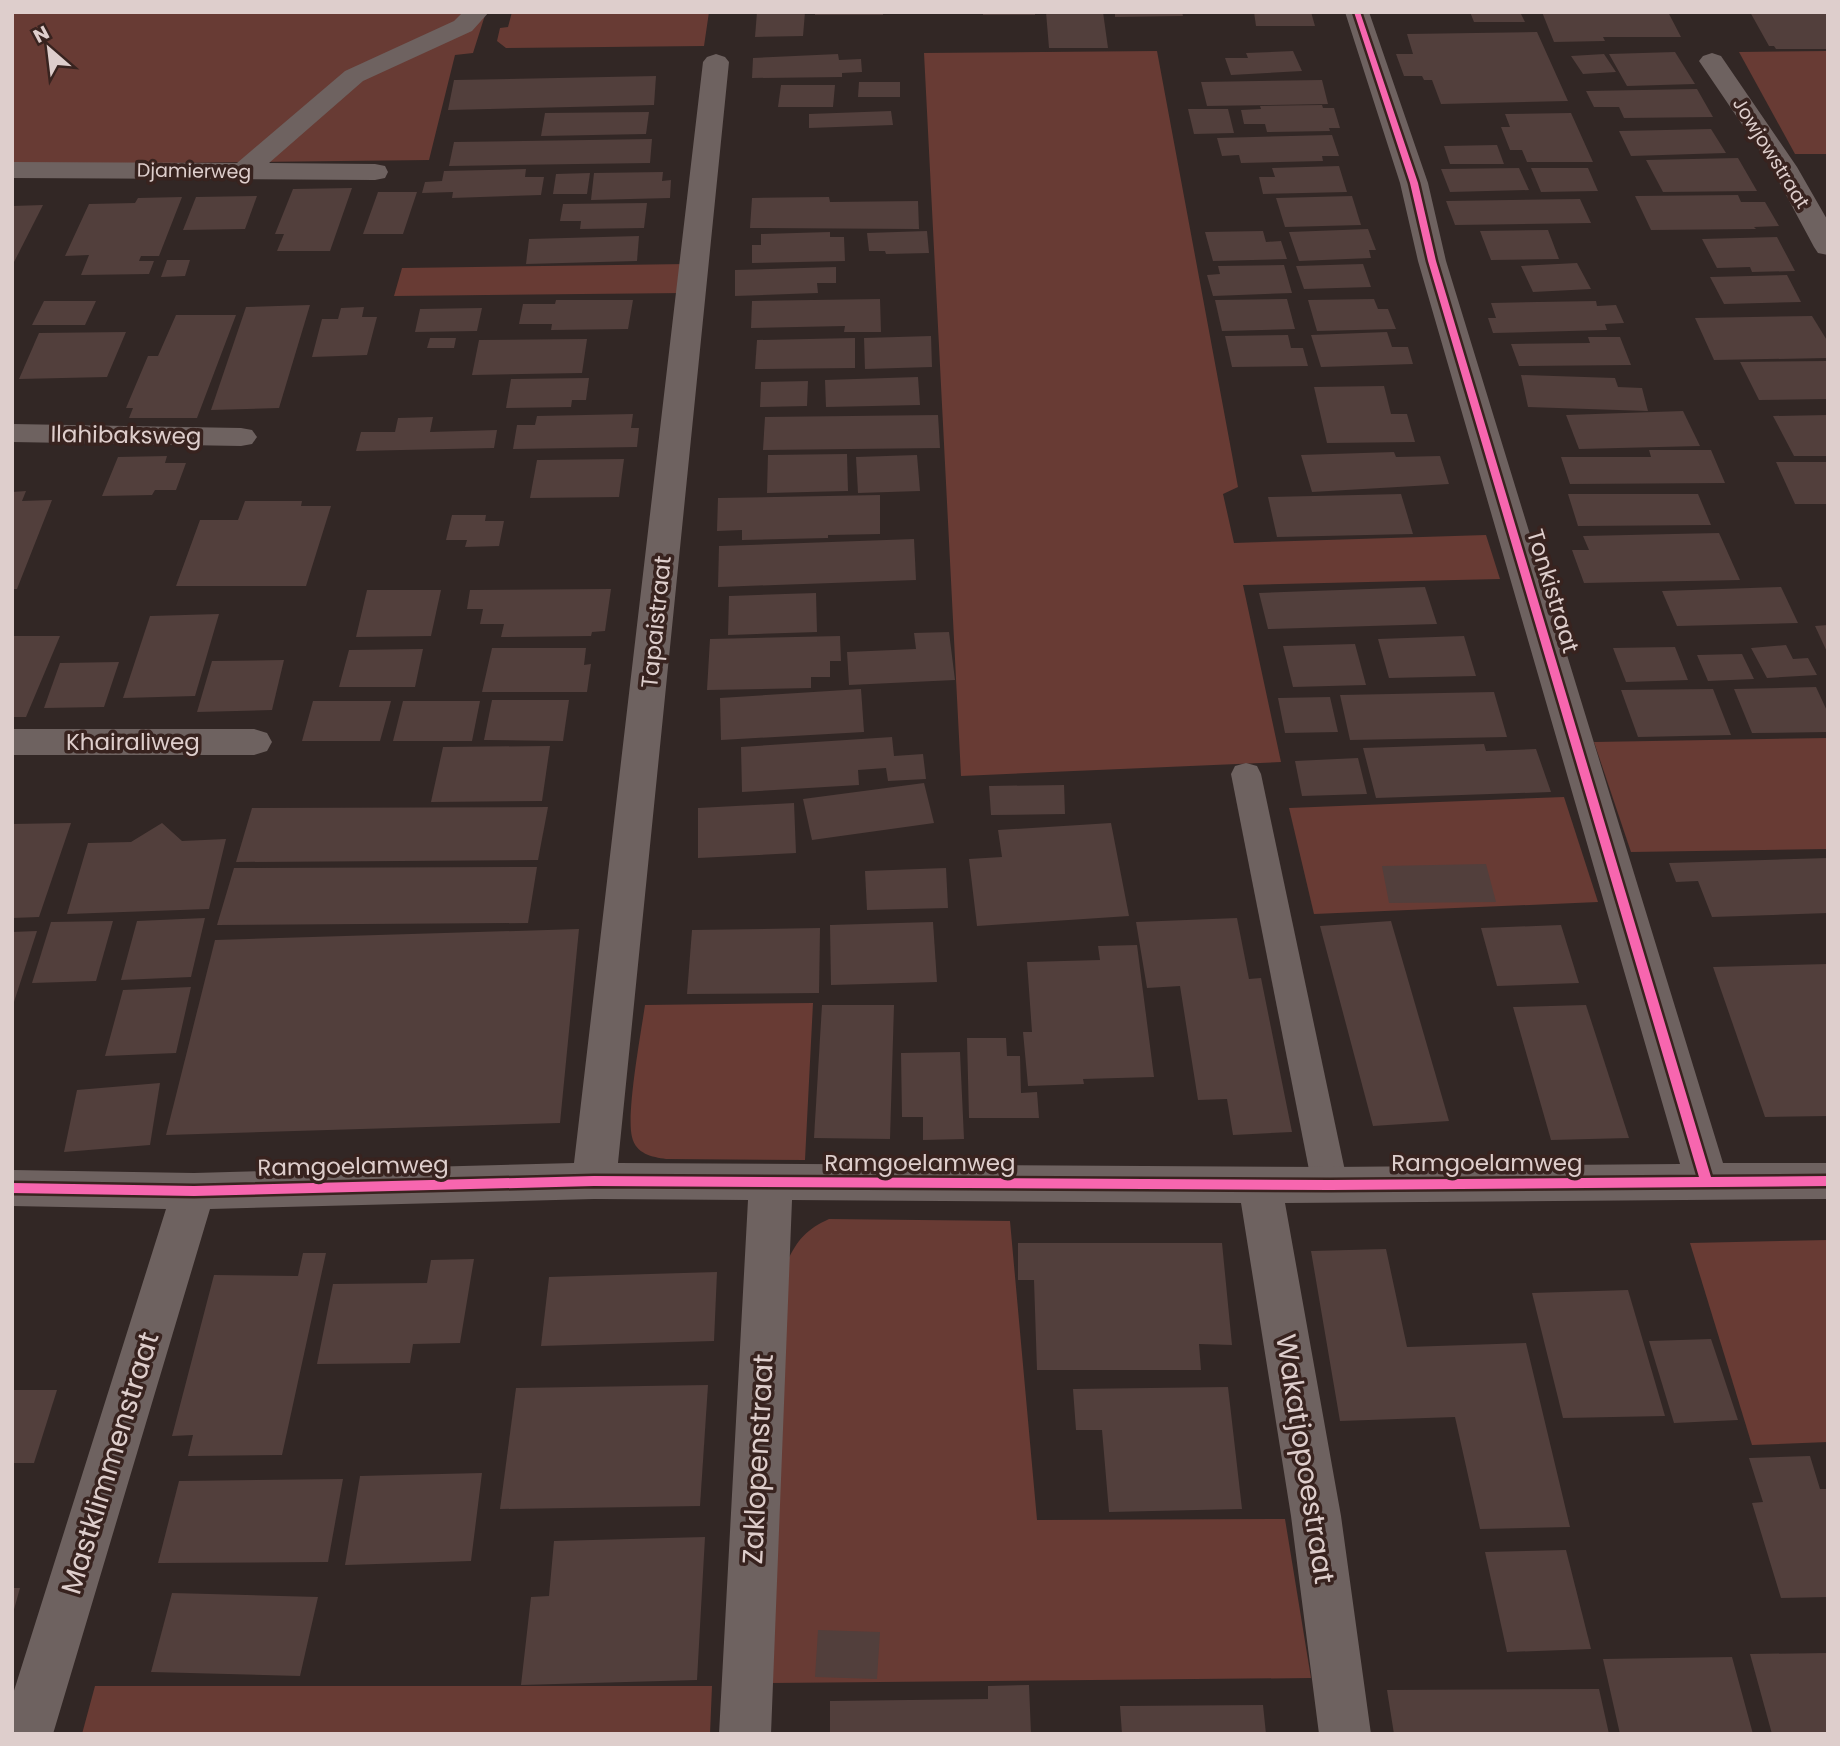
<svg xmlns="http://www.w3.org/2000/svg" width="1840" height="1746" viewBox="0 0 1840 1746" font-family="Poppins,sans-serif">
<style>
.green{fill:#683b34}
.building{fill:#523f3c}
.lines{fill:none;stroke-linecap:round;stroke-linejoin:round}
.lane{fill:#6e6260;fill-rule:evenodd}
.street{fill:#6e6260;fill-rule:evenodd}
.cycleway-casing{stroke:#38231f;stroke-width:5}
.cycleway{fill:#f766af;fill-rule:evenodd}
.labels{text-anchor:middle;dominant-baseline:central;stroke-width:7;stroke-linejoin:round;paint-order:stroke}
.far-street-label{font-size:19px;fill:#dececc;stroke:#38231f}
.street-label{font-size:23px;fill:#dececc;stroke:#38231f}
.near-street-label{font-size:28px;fill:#dececc;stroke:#38231f}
</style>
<rect width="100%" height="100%" fill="#322725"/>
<g class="green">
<path d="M12,12h474l-13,41 -18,2 -26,105 -417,5z"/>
<path d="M512,12h197l-5,34 -198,2 -9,-7 3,-13 8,-1z"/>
<path d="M1157,51l81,436 -15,7 11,49 252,-8 14,44 -257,6 38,177 -320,14 -37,-723z"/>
<path d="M1828,51v103h-33l-56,-102z"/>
<path d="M687,264l-3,29 -290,3 8,-28z"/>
<path d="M1828,738v111l-197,3 -37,-110z"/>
<path d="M1564,797l34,105 -284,12 -25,-106z"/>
<path d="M813,1003l-8,157 -139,-1c-14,-2 -30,-5 -34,-22 -6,-23 9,-104 13,-132z"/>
<path d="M829,1219l181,2 27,299 248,-1 26,159 -540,5 16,-421c10,-22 20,-33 42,-43z"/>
<path d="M1828,1240v202l-76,3 -62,-202z"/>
<path d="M95,1686h617l-2,48h-628z"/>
</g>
<g class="building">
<path d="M757,12h48l-2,24 -48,1z"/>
<rect x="815" y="12" width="68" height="3"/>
<rect x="983" y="12" width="52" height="3"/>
<path d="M1046,12h57l5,36h-59z"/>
<path d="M1115,12h67l1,4 -68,1z"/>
<path d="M1254,12h57l4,14h-59z"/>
<path d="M1470,12h50l5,10h-51z"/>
<path d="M1542,12h126l13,25h-78l2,4 -51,1z"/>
<path d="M1750,12h76l2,37h-52l-2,-3h-5z"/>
<path d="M1537,32l31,69 -127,3 -9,-24h-8l-2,-4h-18l-8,-22h17l-6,-20z"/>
<path d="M1293,51l9,20 -71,4 -6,-17h23l-2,-5z"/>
<path d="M1675,52l20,32 -68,2 -18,-32z"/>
<path d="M838,54l1,6 22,-1 1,13 -20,1v4l-90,1 1,-20z"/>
<path d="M1604,54l12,18 -33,2 -12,-18z"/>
<path d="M656,76l-2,29 -206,5 6,-30z"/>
<path d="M1322,80l6,24 -121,2 -6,-24z"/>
<path d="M859,82h41v15h-42z"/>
<path d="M781,85h54l-2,22h-55z"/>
<path d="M1697,89l16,28 -89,1 -5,-11h-25l-8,-16z"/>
<path d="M1322,105l1,3h11l6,20h-11l1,3 -63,1 -2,-8h-21l-3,-14 20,-1 -1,-3z"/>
<path d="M1188,109h40l6,24 -40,1z"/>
<path d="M891,111l2,14 -84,3v-14z"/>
<path d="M649,112l-3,22 -105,2 4,-23z"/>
<path d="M1571,113l22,49h-66l-5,-12h-12l-9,-23h9l-5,-13z"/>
<path d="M1711,129l15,24 -95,3 -12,-25z"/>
<path d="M1332,135l7,21h-17l1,5 -82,2 -2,-8 -17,1 -5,-18z"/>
<path d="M652,139l-2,24 -201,3 5,-24z"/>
<path d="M1497,145l7,19h-54l-6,-18z"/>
<path d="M1738,158l19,33 -94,1 -17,-32z"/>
<path d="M1339,166l8,26 -84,2 -4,-17h16l-3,-9z"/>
<path d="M1519,168l10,22 -79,2 -9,-23z"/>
<path d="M1531,168h57l10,23 -57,1z"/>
<path d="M526,169l-1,8h19l-3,18 -89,3 1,-6 -31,1 3,-11 17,-1 2,-10z"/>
<path d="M663,172l-1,9 9,-1 -1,18 -79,2 3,-27z"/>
<path d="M590,173l-3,21h-34l3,-20z"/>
<path d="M352,188l-22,63h-53l7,-17h-9l18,-45z"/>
<path d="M378,192h39l-14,42h-40z"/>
<path d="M1738,195l3,7h24l14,24 -25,1 2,2 -105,1 -16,-34z"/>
<path d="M257,196l-12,33 -62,1 13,-33z"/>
<path d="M1352,196l9,29 -76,2 -9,-29z"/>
<path d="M182,197l-23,59h-18l-2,5h15l-5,13 -68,1 8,-20 -24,1 24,-52 46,-1 3,-5z"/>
<path d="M829,197l1,5 88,-1 1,28 -169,-1 2,-30z"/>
<path d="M1580,199l11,24 -136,2 -9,-24z"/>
<path d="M647,203l-3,25 -64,1 1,-8h-21l3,-17z"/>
<path d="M43,205l-31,61v-60z"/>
<path d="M1368,229l8,21h-7l2,8 -72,3 -10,-29z"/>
<path d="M1548,230l11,29 -68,1 -11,-29z"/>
<path d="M927,231l2,22 -43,1 -1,-3h-16l-2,-18z"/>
<path d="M1263,231l3,11 15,-1 6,18 -74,2 -8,-29z"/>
<path d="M830,232v5h14l1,24 -93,2v-18h9v-11z"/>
<path d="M639,236l-2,25 -111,3 3,-25z"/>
<path d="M1777,237l18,34 -43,1 -2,-5 -33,1 -15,-29z"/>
<path d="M167,260h23l-5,16 -24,1z"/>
<path d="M1577,263l14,26 -58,3 -12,-26z"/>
<path d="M1363,264l8,23 -67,2 -8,-23z"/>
<path d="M1284,265l8,28 -79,3 -6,-21 13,-1 -2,-8z"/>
<path d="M836,267v16h-19l1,10 -83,3v-26z"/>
<path d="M1787,275l14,27 -77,2 -14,-27z"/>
<path d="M880,299l1,33h-37l1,-6 -94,2 1,-27z"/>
<path d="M1287,299l8,30 -73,2 -7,-31z"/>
<path d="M1374,299l4,10h10l8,20 -79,2 -9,-31z"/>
<path d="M556,300h77l-5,29 -77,1 1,-6h-33l4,-20h32z"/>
<path d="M44,301h52l-11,24h-53z"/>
<path d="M1596,301l1,5 19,-1 8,18 -19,1 2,6 -114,3 -5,-15h8l-5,-15z"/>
<path d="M310,305l-31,103 -68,2 35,-103z"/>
<path d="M364,307l-2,10h15l-10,38 -55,2 10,-38h16l3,-11z"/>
<path d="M482,308l-5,23 -62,1 5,-23z"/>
<path d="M176,315h60l-39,103h-68l4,-10h-7l22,-52h10z"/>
<path d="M1812,316l16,26v16l-114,2 -19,-42z"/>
<path d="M126,332l-19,45 -88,2 20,-46z"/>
<path d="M1387,332l5,15h16l5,17 -92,3 -10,-32z"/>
<path d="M1288,335l3,13h12l5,18 -76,1 -7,-31z"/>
<path d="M931,336l1,31 -67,2 -1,-31z"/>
<path d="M1588,337h32l11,28 -112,1 -8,-22 79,-1z"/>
<path d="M430,338h26l-2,10h-27z"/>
<path d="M855,338v30l-100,1 2,-29z"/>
<path d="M587,339l-5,34 -110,2 7,-35z"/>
<path d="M1828,361v38l-69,1 -19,-38z"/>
<path d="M1521,375l94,3 3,9 24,1 6,23 -120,-4z"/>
<path d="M918,377l2,28 -94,2 -1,-27z"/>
<path d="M589,378l-3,22h-14l-1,7 -65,1 5,-29z"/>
<path d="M808,381l-1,25 -47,1 1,-25z"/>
<path d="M1384,386l7,28h16l8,28 -88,1 -13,-56z"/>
<path d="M1683,411l17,35 -121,3 -13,-34z"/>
<path d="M633,414l-2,14h8l-2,19 -124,2 4,-24h18l2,-9z"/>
<path d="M938,415l2,33 -177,2 2,-33z"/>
<path d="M1828,415v41h-34l-21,-40z"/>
<path d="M433,417l-3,15 67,-2 -3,18 -138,3 5,-19h34l3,-14z"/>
<path d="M1649,450h62l14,33 -155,1 -9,-27h90z"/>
<path d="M1394,452l2,5 44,-1 9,28 -137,8 -11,-37z"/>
<path d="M847,454l1,37 -81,2 1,-38z"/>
<path d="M917,455l3,36 -62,2 -2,-36z"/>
<path d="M167,456l-2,7h21l-10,27h-21l-3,5 -50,1 16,-39z"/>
<path d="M624,459l-5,38 -89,1 7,-38z"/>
<path d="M1776,462h52v42h-33z"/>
<path d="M26,491l-4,10 30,-1 -35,89h-5v-97z"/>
<path d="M1401,494l12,40 -136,3 -9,-40z"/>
<path d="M1568,494h130l13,31 -133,1z"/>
<path d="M880,495v39l-52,1v3l-86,2v-10l-25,1 1,-33z"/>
<path d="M245,501h57l-1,5h30l-25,80h-130l24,-66h38z"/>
<path d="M452,515h34l-1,6h19l-5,25 -34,1 2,-7h-21z"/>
<path d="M1719,533l21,47 -156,3 -12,-33h17l-6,-14z"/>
<path d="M914,539l2,41 -198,7 1,-41z"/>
<path d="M1425,587l12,37 -169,5 -9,-36z"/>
<path d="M1781,587l17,36 -121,3 -15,-35z"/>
<path d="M611,589l-6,42 -13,1 -1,4 -90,1 3,-13h-24l3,-15h-16l3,-19z"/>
<path d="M367,590h74l-10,46 -75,1z"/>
<path d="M816,593l1,39 -89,3 1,-39z"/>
<path d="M219,614l-24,82 -72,2 27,-82z"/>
<path d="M1828,625v29l-13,-28z"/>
<path d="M949,632l6,48 -106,5 -2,-33 69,-3 -2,-16z"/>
<path d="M12,636h48l-34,81h-14z"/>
<path d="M840,636l1,25h-11v16h-19v11l-104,2 3,-51z"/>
<path d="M1464,636l12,40 -87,2 -11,-39z"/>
<path d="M1355,644l11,41 -73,2 -10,-41z"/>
<path d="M1786,645l7,14 15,-1 9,17 -50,3 -16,-30z"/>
<path d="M1675,647l13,33 -62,2 -13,-34z"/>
<path d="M492,648h94l-2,17 7,-1 -4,28h-105z"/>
<path d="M423,649l-8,38h-76l10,-37z"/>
<path d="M1742,654l12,25 -46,2 -11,-26z"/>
<path d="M284,660l-12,50 -75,2 15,-51z"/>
<path d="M119,662l-15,45 -60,1 16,-45z"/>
<path d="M1816,687l12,26v19l-76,1 -18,-44z"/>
<path d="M861,689l3,43 -143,8 -1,-42z"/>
<path d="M1713,689l18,46 -93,2 -17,-47z"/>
<path d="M1494,692l13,45 -157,3 -10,-45z"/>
<path d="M1330,697l8,35 -53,1 -7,-35z"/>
<path d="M492,700h77l-6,41 -79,-1z"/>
<path d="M313,701h78l-11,40h-78z"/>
<path d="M403,701h77l-8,40h-79z"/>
<path d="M892,737l2,19 29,-2 3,25 -38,2 -2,-13 -28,2 1,15 -117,7 -1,-45z"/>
<path d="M1484,744l2,7 50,-2 15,43 -175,6 -13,-50z"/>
<path d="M550,746l-8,55 -111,1 12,-55z"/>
<path d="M1358,758l9,36 -65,2 -7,-35z"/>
<path d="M924,783l10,40 -122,17 -9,-41z"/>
<path d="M1064,785l1,29 -74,1 -2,-29z"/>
<path d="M794,803l2,50 -98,5v-50z"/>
<path d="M548,807l-10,53 -302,2 16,-54z"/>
<path d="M71,823l-32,94 -27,1v-94z"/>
<path d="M162,823l20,18 44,-2 -17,70 -142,5 21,-71 43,-1z"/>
<path d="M1111,823l18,93 -152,10 -8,-67 33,-2 -4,-27z"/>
<path d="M1828,858v55l-116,4 -14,-36 -22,1 -7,-19z"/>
<path d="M1486,864l10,38 -107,1 -7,-37z"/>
<path d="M537,867l-9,56 -311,2 17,-57z"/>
<path d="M946,868l2,40 -81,2 -2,-39z"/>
<path d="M205,918l-14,59 -70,3 16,-59z"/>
<path d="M1237,918l12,61 12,-1 31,154 -59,3 -6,-36 -29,1 -18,-114 -33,2 -11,-66z"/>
<path d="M113,921l-17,60 -64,2 19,-61z"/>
<path d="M1391,921l58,200 -76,5 -53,-200z"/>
<path d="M933,922l4,60 -106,3 -1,-60z"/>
<path d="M1561,925l18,58 -82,3 -16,-58z"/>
<path d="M820,928l-1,65 -132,1 5,-64z"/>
<path d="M579,929l-19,194 -394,12 49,-195z"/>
<path d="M37,931l-24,74h-1v-73z"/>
<path d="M1137,945l17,132 -71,2 1,5 -56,2 -5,-54h9l-5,-70 73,-2 -2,-14z"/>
<path d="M1828,964v152l-63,1 -52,-150z"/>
<path d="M191,987l-15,66 -71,3 18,-66z"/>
<path d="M822,1005h72l-4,134 -76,-1z"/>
<path d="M1586,1005l43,133 -78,2 -38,-133z"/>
<path d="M967,1038h39l1,18h13l1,37 16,-1 2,26h-70z"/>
<path d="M960,1052l4,87 -41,1v-23h-21l-1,-64z"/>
<path d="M160,1083l-10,62 -86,7 13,-62z"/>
<path d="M1018,1243h204l10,102 -33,-1 2,26h-164l-3,-90h-16z"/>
<path d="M1386,1249l21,98 119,-4 44,184 -90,2 -25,-112 -115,4 -29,-170z"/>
<path d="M303,1253h23l-44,202 -94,1 5,-21 -21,1 42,-161 84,1z"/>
<path d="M474,1259l-14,84 -47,1 -3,19 -93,1 16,-80 94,-1 4,-23z"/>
<path d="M717,1272l-3,69 -173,5 8,-69z"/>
<path d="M1628,1290l37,126 -102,2 -31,-125z"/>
<path d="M1711,1339l27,81 -64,3 -25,-82z"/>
<path d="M708,1385l-8,121 -200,3 16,-121z"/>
<path d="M1228,1387l14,122 -133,3 -7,-82h-26l-3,-41z"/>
<path d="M12,1390h45l-23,73h-22z"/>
<path d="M1810,1456l10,33h8v108l-47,1 -29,-95 11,-1 -14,-44z"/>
<path d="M482,1473l-11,88 -126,4 15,-89z"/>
<path d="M343,1479l-15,83 -170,1 21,-82z"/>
<path d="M705,1537l-8,143 -176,5 10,-88 18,-1 5,-55z"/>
<path d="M1566,1550l25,99 -84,3 -22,-100z"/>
<path d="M12,1588h8l-7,25h-1z"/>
<path d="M172,1593l146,4 -18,79 -149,-4z"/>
<path d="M818,1630l62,2 -3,47 -62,-2z"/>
<path d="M1828,1653v81h-56l-22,-80z"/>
<path d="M1732,1657l21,77h-133l-17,-75z"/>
<path d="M1029,1685l2,49h-201v-33l158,-2v-13z"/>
<path d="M1599,1689l10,45h-215l-7,-44z"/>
<path d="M1263,1705l3,29h-144l-2,-28z"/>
</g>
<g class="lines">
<path class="lane" d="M1246,763l11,3 4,8 87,411 -5,11 -13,4 -13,-4 -5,-11 -81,-411 4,-8z"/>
<g class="street">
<path d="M463,12h26l-17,19 -109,50 -94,82 106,1 10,2 3,6 -3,6 -10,2 -363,-2v-16l225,1 108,-92 109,-50z"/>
<path d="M1345,12h24l59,171 18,78 277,902h105v36l-543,4 56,313 30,218h-52l-28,-218 -50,-313 -449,-3 -21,534h-52l29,-534 -154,-1 -384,10 -157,525h-41v-37l154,-488 -154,-3v-36l182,3 380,-10 129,-1101 4,-5 9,-3 9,3 4,5 -111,1101 712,4 350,-3 -262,-903 -18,-78z"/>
<path d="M1712,53l9,3 76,111 31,54v34l-10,-2 -4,-6 -43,-80 -72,-106 4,-5z"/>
<path d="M12,424l229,4 11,2 5,7 -5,7 -11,2 -229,-4z"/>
<path d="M12,729h242l13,4 5,9 -5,9 -13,4h-242z"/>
</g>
<defs>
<path id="cycleway" d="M1354,12h6l58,171 18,78 275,916 117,-1v10l-498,4 -736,-4 -400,10 -182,-3v-10l182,3 400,-10 736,4 369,-3 -271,-916 -18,-78z"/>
</defs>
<use href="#cycleway" class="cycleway-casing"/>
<use href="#cycleway" class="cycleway"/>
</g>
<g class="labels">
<g class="far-street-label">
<text transform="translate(1771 153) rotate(58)">Jowjowstraat</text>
<text transform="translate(194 171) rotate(1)">Djamierweg</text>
</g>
<g class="street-label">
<text transform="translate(126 435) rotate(1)">Ilahibaksweg</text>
<text transform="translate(1553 591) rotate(73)">Tonkistraat</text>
<text transform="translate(656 622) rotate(-84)">Tapaistraat</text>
<text x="133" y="742">Khairaliweg</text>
<text x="920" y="1163">Ramgoelamweg</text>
<text x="1487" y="1163">Ramgoelamweg</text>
<text transform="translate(353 1166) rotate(-1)">Ramgoelamweg</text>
</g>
<g class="near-street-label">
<text transform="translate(758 1459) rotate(-87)">Zaklopenstraat</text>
<text transform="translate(1305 1459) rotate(81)">Wakatjopoestraat</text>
<text transform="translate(110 1463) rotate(-73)">Mastklimmenstraat</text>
</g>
</g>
<rect width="1840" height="1746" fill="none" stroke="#dececc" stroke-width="28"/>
<g transform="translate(49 49) rotate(332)" stroke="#38231f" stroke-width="5" paint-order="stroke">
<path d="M0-5L12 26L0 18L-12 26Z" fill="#dececc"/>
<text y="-10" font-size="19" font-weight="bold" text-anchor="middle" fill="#dececc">N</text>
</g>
</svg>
